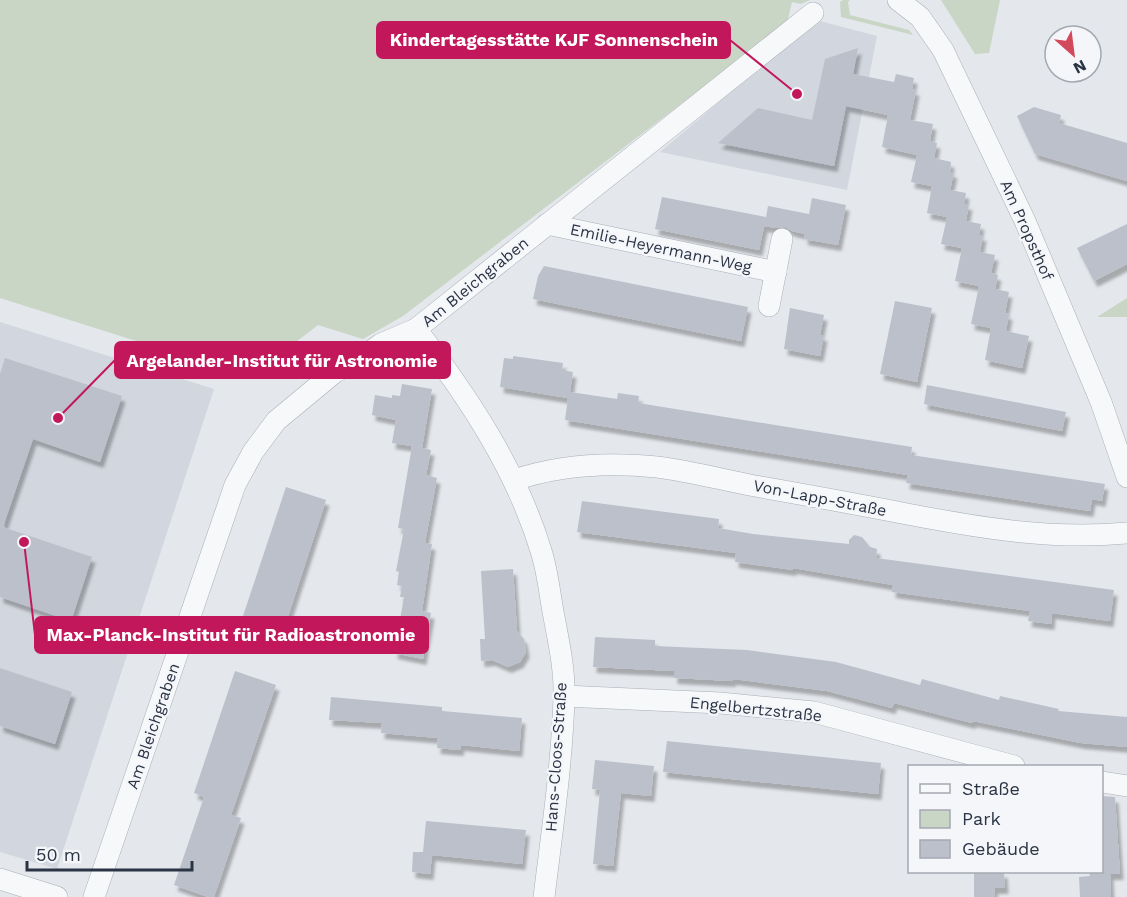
<svg xmlns="http://www.w3.org/2000/svg" width="1127" height="897" viewBox="0 0 1127 897" font-family="'Work Sans',sans-serif">
<style>
.built{fill:#d2d6de}
.green{fill:#c9d6c5}
.building{fill:#bbc0ca;filter:url(#shadow)}
.lines{fill:none;stroke-linecap:round;stroke-linejoin:round}
.minor-casing{stroke:#a9aeb7;stroke-width:22}
.minor{stroke:#f7f8fa;stroke-width:21}
.labels{text-anchor:middle;dominant-baseline:central;stroke-width:4.5;stroke-linejoin:round;paint-order:stroke}
.street-label{font-size:16px;fill:#2b3445;stroke:#f4f6f9}
.leader{fill:none;stroke:#c2185b;stroke-width:2}
.callout-dot{fill:#c2185b;stroke:#f4f6f9;stroke-width:2}
.callout{fill:#c2185b;stroke:#c2185b;stroke-width:2}
.callout-label{font-size:18px;text-anchor:middle;font-weight:bold;fill:#fff}
</style>
<defs>
<filter id="shadow"><feDropShadow dx="3.5" dy="6" stdDeviation="1.5" flood-color="#0004"/></filter>
</defs>
<rect width="100%" height="100%" fill="#e4e7ec"/>
<g class="built">
<path d="M816,20l61,16 -30,154 -187,-38z"/>
<path d="M0,322l214,67 -157,480 -57,-17z"/>
</g>
<g class="green">
<path d="M0,0h810l-9,4 -9,-2 -5,21 -384,293 -40,23 -45,-14 -68,52 -250,-79z"/>
<path d="M843,0h7l-2,2 2,13 59,15 4,5 -72,-18 -1,-15z"/>
<path d="M941,0h59l-11,53 -14,1z"/>
<path d="M1127,298v19h-30z"/>
</g>
<g class="building">
<path d="M858,48l-5,26 41,8 2,-8 18,4 -2,11 4,1 -6,30 23,4 -3,17 7,2 -3,15 17,4 -1,10h4l-4,18 16,3 -2,11h5l-3,17 15,3 -2,11h4l-3,17 15,3 -4,18 7,2 -3,14 14,3 -4,21 4,1 -3,17 -35,-7 8,-38 -24,-5 7,-33 -21,-4 6,-27 -20,-4 5,-27 -21,-4 6,-27 -35,-8 6,-32 -42,-9 -12,60 -116,-23 40,-35 54,12 13,-61z"/>
<path d="M1034,107l27,8 -2,8 68,20v38l-92,-27 -18,-38z"/>
<path d="M662,197l104,20 2,-11 41,8 3,-16 34,7 -8,40 -34,-6 1,-5 -13,-3 -7,-4 -9,1 -12,-2 1,-4 -6,28 -104,-21z"/>
<path d="M1127,224v40l-33,17 -17,-33z"/>
<path d="M544,266l204,41 -7,34 -208,-42 5,-23z"/>
<path d="M895,301l37,7 -15,74 -37,-8z"/>
<path d="M790,308l34,7 -4,20h4l-4,21 -36,-7z"/>
<path d="M991,328l38,8 -7,32 -37,-8z"/>
<path d="M513,356l50,7 -1,7 11,2 -3,20 47,7 1,-6 21,3 -1,7 274,44 -1,8 194,29 -3,17 -10,-2 -2,12 -184,-28 2,-8 -343,-55 3,-22 -68,-11 4,-29 9,1z"/>
<path d="M5,358l117,38 -22,66 -67,-23 -30,88 -3,-1v-152z"/>
<path d="M402,384l30,5 -10,59 9,2 -5,25 11,3 -12,65 7,1 -10,67 9,2 -8,46 -29,-6 10,-56h-4l2,-11 -5,-1 2,-13 -3,-1 8,-42 -6,-1 14,-82 -20,-3 4,-23 -24,-5 3,-20 17,3v-3l8,1z"/>
<path d="M927,385l139,27 -4,19 -138,-27z"/>
<path d="M286,487l40,13 -47,144 -41,-13z"/>
<path d="M582,501l137,18 -1,9 35,6 96,10v-4l5,-5 8,2 8,10 7,2 -1,9 238,32 -4,31 -58,-8 -1,11 -23,-3 2,-10 -138,-19 1,-7 -100,-17v2l-58,-8 1,-9 -159,-21z"/>
<path d="M0,526l92,31 -21,64 -71,-24z"/>
<path d="M513,569l4,62 7,8 2,13 -6,10 -12,5 -16,-7 -11,1 -1,-22h5l-4,-68z"/>
<path d="M595,637l60,3v6l92,4 89,12 84,23 2,-6 77,21 1,-4 59,13 -1,2 69,6v30l-46,-4 -108,-22 -1,2 -78,-20 -2,5 -65,-17 -94,-12 -1,2 -58,-3v-7l-81,-4z"/>
<path d="M0,668l72,24 -17,52 -55,-18z"/>
<path d="M235,671l41,14 -45,130 10,3 -27,79h-6l-34,-12 30,-88 -10,-4z"/>
<path d="M331,697l111,10v4l80,7 -3,33 -58,-6 -1,5 -23,-2 1,-10 -57,-5 1,-10 -53,-3z"/>
<path d="M667,741l214,22 -3,31 -215,-22z"/>
<path d="M595,760l59,6 -3,30 -30,-3 -8,73 -20,-2 7,-74 -8,-1z"/>
<path d="M1101,796l14,1 5,77h-10l1,23h-31l-1,-20 11,-1 -1,-4h12z"/>
<path d="M426,821l100,9 -4,34 -90,-9 -2,19 -18,-2 1,-20h10z"/>
<path d="M974,872h30l1,16h-11l1,9h-21z"/>
</g>
<g class="lines">
<defs>
<g id="minor">
<path d="M898,0l22,17 23,33 82,171 76,181 26,75"/>
<path d="M547,224l229,48"/>
<path d="M769,306l13,-67"/>
<path d="M416,329c53,69 101,141 126,225 6,20 8,42 12,63 5,26 11,54 10,81 -2,66 -12,133 -20,199"/>
<path d="M514,480c45,-15 96,-18 143,-13 33,4 66,13 98,19 51,9 101,18 152,28 73,14 145,26 220,19"/>
<path d="M564,696l156,7 94,9 200,54"/>
<path d="M1102,782l25,4"/>
<path d="M0,879l57,18"/>
<path d="M94,897l141,-412 18,-33 23,-31 59,-49 24,-12 22,-16 35,-15 397,-316"/>
</g>
</defs>
<use href="#minor" class="minor-casing"/>
<use href="#minor" class="minor"/>
</g>
<g class="labels">
<g class="street-label">
<text transform="translate(1027 230) rotate(66)">Am Propsthof</text>
<text transform="translate(661 248) rotate(12)">Emilie-Heyermann-Weg</text>
<text transform="translate(475 282) rotate(-39)">Am Bleichgraben</text>
<text transform="translate(820 498) rotate(11)">Von-Lapp-Straße</text>
<text transform="translate(756 709) rotate(6)">Engelbertzstraße</text>
<text transform="translate(153 726) rotate(-71)">Am Bleichgraben</text>
<text transform="translate(556 757) rotate(-86)">Hans-Cloos-Straße</text>
</g>
</g>
<path class="leader" d="M797 94L730 40M58 418L115 360M24 542L35 635"/>
<g class="callout-dot">
<circle cx="797" cy="94" r="6"/>
<circle cx="58" cy="418" r="6"/>
<circle cx="24" cy="542" r="6"/>
</g>
<g class="callout">
<rect x="377" y="22" width="353" height="36" rx="6"/>
<rect x="115" y="342" width="335" height="36" rx="6"/>
<rect x="35" y="617" width="393" height="36" rx="6"/>
</g>
<g class="callout-label">
<text x="554" y="46">Kindertagesstätte KJF Sonnenschein</text>
<text x="282" y="367">Argelander-Institut für Astronomie</text>
<text x="231" y="641">Max-Planck-Institut für Radioastronomie</text>
</g>
<rect x="908" y="765" width="195" height="108" fill="#f4f6f9" stroke="#a4a8b1" stroke-width="1.5"/>
<rect x="920" y="784" width="30" height="9" fill="#f7f8fa" stroke="#a4a8b1" stroke-width="1.5"/>
<text x="962" y="795" font-size="18" fill="#2b3445">Straße</text>
<rect x="920" y="810" width="30" height="18" fill="#c9d6c5" stroke="#a4a8b1" stroke-width="1.5"/>
<text x="962" y="825" font-size="18" fill="#2b3445">Park</text>
<rect x="920" y="840" width="30" height="18" fill="#bbc0ca" stroke="#a4a8b1" stroke-width="1.5"/>
<text x="962" y="855" font-size="18" fill="#2b3445">Gebäude</text>
<g transform="translate(1073 54) rotate(152)"><circle r="28" fill="#f4f6f9" stroke="#a4a8b1" stroke-width="1.5"/>
<path d="M0-4.5L10 22L0 15L-10 22Z" fill="#d1495b"/>
<text y="-9" font-size="16" font-weight="bold" text-anchor="middle" fill="#2b3445">N</text>
</g>
<path d="M27 861v9h165v-9" fill="none" stroke="#2b3445" stroke-width="3"/>
<text x="36" y="861" font-size="18" fill="#2b3445" stroke="#f4f6f9" stroke-width="4.5" paint-order="stroke">50 m</text>
</svg>
